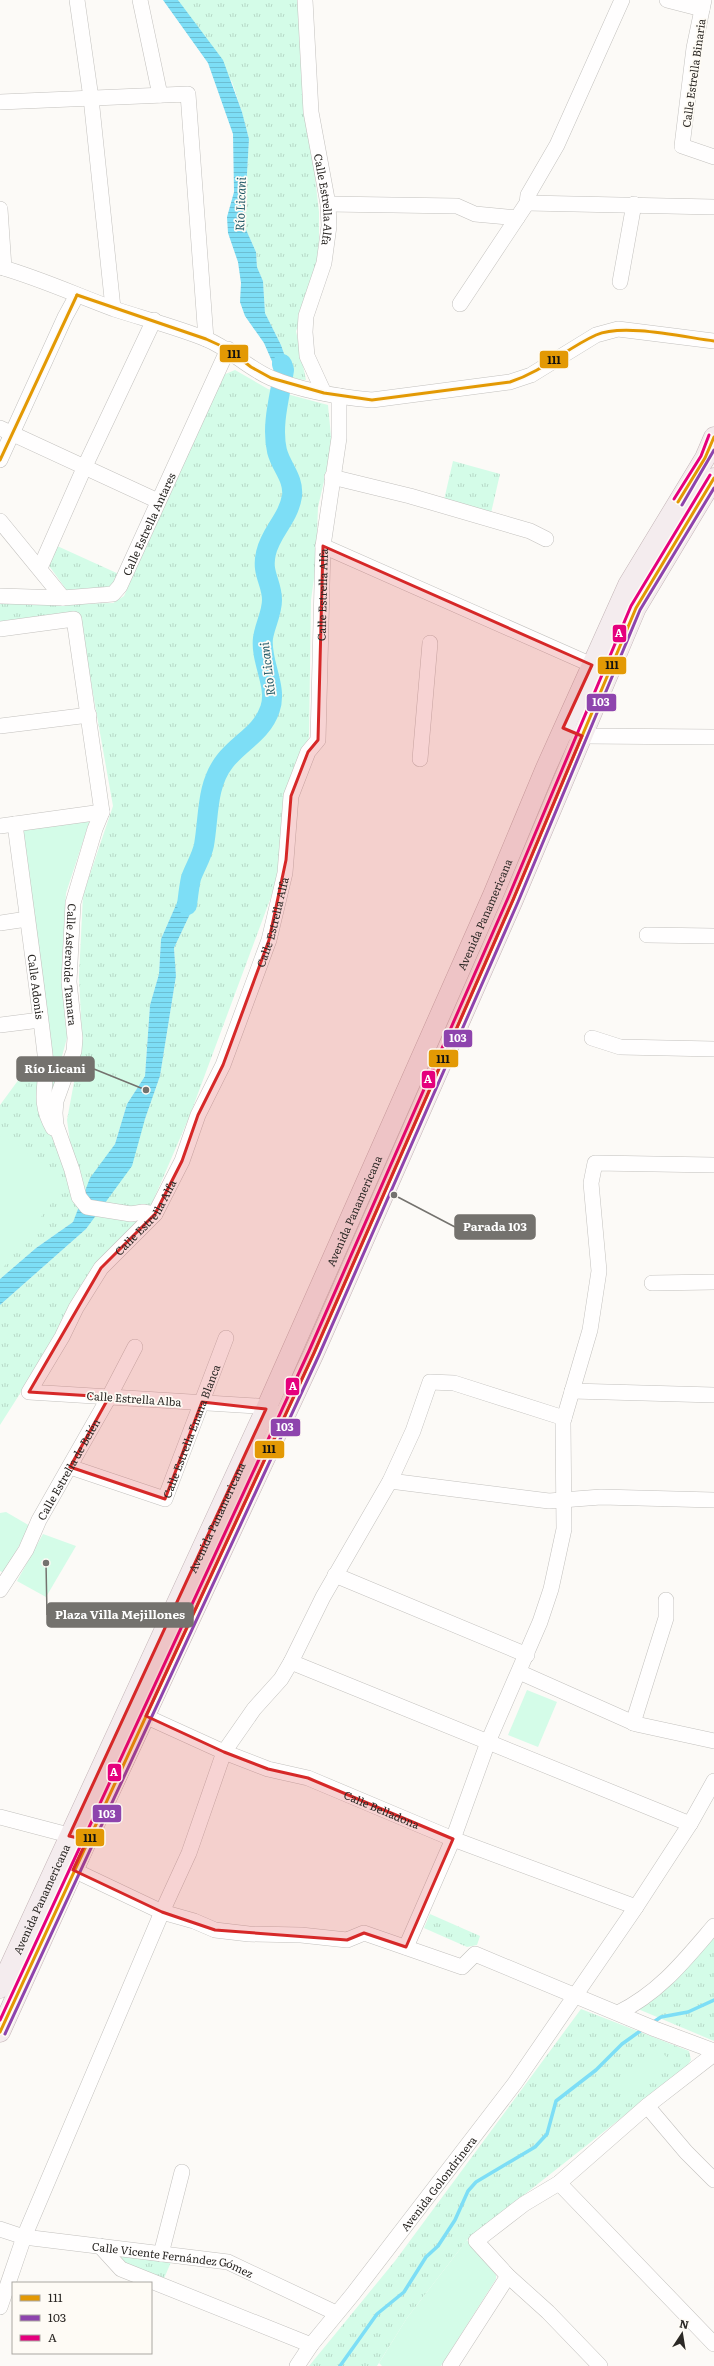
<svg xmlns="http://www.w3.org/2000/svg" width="714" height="2366" viewBox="0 0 714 2366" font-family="Literata,serif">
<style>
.grass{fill:url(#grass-tufts)}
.park{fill:#d4fce8}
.water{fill:url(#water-rules)}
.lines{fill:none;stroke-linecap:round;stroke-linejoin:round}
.stream{stroke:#7ddef6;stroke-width:3.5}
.river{stroke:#7ddef6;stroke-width:20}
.minor-casing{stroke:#c3c1be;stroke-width:16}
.major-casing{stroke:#c3b4b6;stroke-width:21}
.minor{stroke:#fffefe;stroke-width:15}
.major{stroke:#f4ecee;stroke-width:20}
.bus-1-casing{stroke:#fefbf5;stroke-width:6}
.bus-2-casing{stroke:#fefbf5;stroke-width:6}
.bus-3-casing{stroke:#fefbf5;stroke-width:6}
.bus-1{stroke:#e39904;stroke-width:3}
.bus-2{stroke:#8e44ad;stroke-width:3}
.bus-3{stroke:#e5007d;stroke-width:3}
.marked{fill:#d62828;fill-opacity:0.2;stroke:#d62828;stroke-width:3;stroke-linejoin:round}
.labels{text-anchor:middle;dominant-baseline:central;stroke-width:3.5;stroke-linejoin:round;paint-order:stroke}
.street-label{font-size:11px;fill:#2b2825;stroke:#fefbf5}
.water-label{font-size:12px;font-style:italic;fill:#1c5564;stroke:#fefbf5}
.leader{fill:none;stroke:#74726e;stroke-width:1.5}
.callout-dot{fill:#74726e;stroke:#fefbf5;stroke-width:1.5}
.callout{fill:#74726e;stroke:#74726e;stroke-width:1.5}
.callout-label{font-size:12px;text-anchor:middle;font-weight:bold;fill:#fff}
.line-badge{stroke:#fefbf5;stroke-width:1.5}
.badge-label{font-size:11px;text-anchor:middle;font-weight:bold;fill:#fff}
.pale-badge-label{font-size:11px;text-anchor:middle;font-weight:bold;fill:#111}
</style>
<defs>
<pattern id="grass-tufts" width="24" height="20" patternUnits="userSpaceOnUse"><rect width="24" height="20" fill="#d4fce8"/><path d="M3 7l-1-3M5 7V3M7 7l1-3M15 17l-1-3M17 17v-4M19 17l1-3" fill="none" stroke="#b6d8c7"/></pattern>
<pattern id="water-rules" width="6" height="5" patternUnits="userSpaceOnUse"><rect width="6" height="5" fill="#7ddef6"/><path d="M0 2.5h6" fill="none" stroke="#6cbed3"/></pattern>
</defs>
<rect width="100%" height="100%" fill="#fcfaf7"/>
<g class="grass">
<path d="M178,0h125l3,98 13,114v59l-7,25 -16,35 10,49 -13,-1 -12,-34 -16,-32 -2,-32 -6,-14 -1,-15 -12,-27 5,-86 -7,-27 -10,-30z"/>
<path d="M235,370l33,19 60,16 4,42 -14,60 -2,57 -5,36 -2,137 -24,61 -7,80 -88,237 -40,93 -15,1 -32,-5 8,-12 34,-73 15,-43 16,-100 -2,-28 17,-36 -17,-2 -13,29 -2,35 -9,31 -5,71 -18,28 -12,40 -24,34 -18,44 -37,26 -36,31v-174l36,-49 2,52 22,46 11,-5 -4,-29 15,-81 -3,-63 4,-81 30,-89 -34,-191 -79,9v-22l71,2 42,-1 11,-7 99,-221z"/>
<path d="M453,461l47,13 -9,39 -47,-13z"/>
<path d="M55,545l66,30 -9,13 -44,4 -21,-29z"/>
<path d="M95,1215l44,7 -47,47 -57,101 -35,55v-120l86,-76z"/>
<path d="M430,1914l50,22 -3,9 -10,2 -43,-19z"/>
<path d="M714,1935v106l-76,-32z"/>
<path d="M581,2009l108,42 2,9 -4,6 -220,174 -60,78 -30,48h-68l86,-105z"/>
<path d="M113,2254l58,8 -8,19 -39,-17z"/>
</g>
<g class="park">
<path d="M90,820l-24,73 -4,71 6,70 -18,67 3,-27 -30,-245z"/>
<path d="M2,1134l65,48 -67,90v-135z"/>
<path d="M6,1512l24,14 -26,47 -4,-2v-58z"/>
<path d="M43,1534l33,12 -30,51 -29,-16z"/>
<path d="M527,1690l30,12 -19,45 -30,-12z"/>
<path d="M655,2046l18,17 -40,35 -14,-14z"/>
<path d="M467,2240l29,35v4l-55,87h-59l-3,-3 28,-45z"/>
</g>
<g class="water">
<path d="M163,0h15l45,60 19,52 7,27 -5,86 12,27 1,15 6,14 2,32 16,32 12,34 -15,-4 -14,-32 -19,-27 -5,-14 1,-19 -3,-21 -10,-29 -1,-16 7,-25 -1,-58 -25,-71z"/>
<path d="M198,876l-7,36 -17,36 2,28 -16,100 -15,43 -13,47 -46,63 -86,76v-26l36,-31 37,-26 17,-44 25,-34 12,-40 18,-28 5,-71 9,-31 2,-35 26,-59z"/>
</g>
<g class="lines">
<g class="stream">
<path d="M652,2023l9,-6 27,-5 26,-12"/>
<path d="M340,2366l37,-52 27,-22 22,-35 12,-11 17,-26 13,-29 8,-9 59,-35 12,-13 9,-33 40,-31 26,-26 21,-15"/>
</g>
<path class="river" d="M187,905c1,-8 2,-18 4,-27 4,-11 11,-22 13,-33 5,-28 2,-60 21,-84 15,-19 37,-28 45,-52 8,-22 -10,-48 -7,-71 2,-13 9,-25 9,-38 0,-18 -11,-26 -6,-47 5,-22 22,-33 26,-57 2,-18 -11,-29 -15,-45 -6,-26 3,-55 7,-81l-2,-6"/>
<defs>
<g id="minor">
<path d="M77,0l14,98 22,210"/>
<path d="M140,0l20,95"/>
<path id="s1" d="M305,0l6,112 17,92 1,22 -5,37 -18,53 -1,16 2,24 17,37"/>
<path d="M667,0l35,9"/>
<path d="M704,0l-10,48 -12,98 32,11"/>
<path d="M0,102l188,-8 18,245"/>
<path d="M527,203l187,4"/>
<path d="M328,204l129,2 18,8 42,4"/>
<path d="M0,209l4,59"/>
<path d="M0,267c39,11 76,28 114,42 31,10 62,18 92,30 25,10 41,29 65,39 31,13 68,19 101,22l138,-18 21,-7 65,-40 22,-6 96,12"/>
<path d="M620,282l14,-78"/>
<path d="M460,304l67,-101 1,-8 29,-50 65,-145"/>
<path d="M0,428l158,73"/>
<path d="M0,460l65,-143 12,-22"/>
<path d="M332,477l78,19 120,35 16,8"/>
<path d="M0,521l63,77"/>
<path d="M323,546l269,119"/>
<path d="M40,568l45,-102 69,-146"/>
<path id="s2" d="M0,596l63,2 50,-4 7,-8 108,-237"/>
<path id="s3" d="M0,629l74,-10 28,193 -7,17 -22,74 -4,79 6,56 -1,13 -18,50 -1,12 1,12 16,45 7,27 8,10 44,7 12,-2 12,2"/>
<path d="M0,726l89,-11"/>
<path d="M573,733l9,3 132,1"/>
<path d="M420,759l10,-116"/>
<path id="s4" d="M15,824c10,77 21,153 30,230 4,30 -9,44 8,74"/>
<path d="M0,826l102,-14"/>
<path d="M0,923l27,-4"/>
<path d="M647,935l67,1"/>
<path d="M0,1025l40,-5"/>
<path d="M592,1038l28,9 94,2"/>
<path d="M652,1283l62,-1"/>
<path d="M572,1391l142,4"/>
<path id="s5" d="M276,1413l-19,-7 -228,-14 33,-55 14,-29 25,-40 54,-54 27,-53 16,-46 25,-50 46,-125 16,-67 6,-77 17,-44 10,-12 5,-194 16,-108v-42"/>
<path id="s6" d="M70,1467l95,32 61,-161"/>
<path d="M390,1481l159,20 52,-4 113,3"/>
<path d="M335,1575l192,80"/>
<path id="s7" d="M0,1590l26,-40 13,-30 70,-123 26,-50"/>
<path d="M291,1662l399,162"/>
<path d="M519,1672l117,52 78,17"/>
<path id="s8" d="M136,1712l88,40 44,17 40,9 145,61 183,68"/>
<path d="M633,1723l33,-105v-18"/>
<path d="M0,1817l80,21"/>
<path d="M65,1866l97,46 32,9 21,9 34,4 52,1 46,5 17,-7 98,34 13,-13 180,75 59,22"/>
<path d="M406,1947l47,-108 35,-97 52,-120 11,-33 13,-60 -1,-107 27,-92 9,-59 -8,-88 4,-20 119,2"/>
<path d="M618,2013c42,-21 66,-52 96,-87"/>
<path d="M647,2106l39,46 28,28"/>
<path d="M559,2183l155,161"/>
<path id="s9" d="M0,2229l24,8 204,25 108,51"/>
<path d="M100,2246l21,23 190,76"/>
<path d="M161,2254l21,-82"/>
<path d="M0,2307l24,-70 138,-325 27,-59 35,-101 30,-43 27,-30 10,-17 32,-65 67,-116 23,-50 17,-49 24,1 110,35"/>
<path id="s10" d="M297,2366l14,-21 42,-51 162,-211 121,-176 54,-83 24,-43"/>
<path d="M450,2366l58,-90"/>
<path d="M600,2366l-52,-54 -40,-36 -32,-35 48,-37 35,-21 88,-77 67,-52"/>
</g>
<g id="major">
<path id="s11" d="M0,1988l266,-579 227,-514 52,-125 83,-185 77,-127 9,-21"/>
<path d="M0,2032l87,-192 227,-487 199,-453 123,-292 78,-130"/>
</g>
</defs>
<use href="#minor" class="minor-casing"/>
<use href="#major" class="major-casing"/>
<use href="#minor" class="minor"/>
<use href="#major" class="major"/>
<defs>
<g id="bus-1">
<path d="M77,295l129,44 22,10 23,18 20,11 53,15 48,7 138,-18c34,-11 55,-33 86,-47 27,-12 87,2 118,6"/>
<path d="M0,460l77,-165"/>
<path d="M678,502l27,-44 9,-21"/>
<path d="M0,2032l314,-679 199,-453 123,-292 78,-130"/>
</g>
<g id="bus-2">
<path d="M682,505l32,-55"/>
<path d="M5,2034l314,-679 199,-453 122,-292 74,-122"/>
</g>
<g id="bus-3">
<path d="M674,499l27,-43 8,-21"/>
<path d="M0,2020l309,-669 199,-453 123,-292 79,-131"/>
</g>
</defs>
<use href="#bus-1" class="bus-1-casing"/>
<use href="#bus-2" class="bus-2-casing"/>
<use href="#bus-3" class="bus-3-casing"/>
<use href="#bus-1" class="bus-1"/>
<use href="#bus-2" class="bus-2"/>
<use href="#bus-3" class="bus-3"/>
</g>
<path class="marked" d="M323,546l269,119 -29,63 19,8 -69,164 -199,453 -168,363 78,36 44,17 40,9 145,61 -47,108 -42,-14 -17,7 -132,-10 -53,-18 -89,-42 14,-30 -18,-4 197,-427 -64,-7 -37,97 -95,-32 39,-70 -80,-5 72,-124 54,-54 27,-53 16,-46 25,-50 46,-125 17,-80 5,-64 17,-44 10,-12z"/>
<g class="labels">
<g class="street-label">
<text transform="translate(693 73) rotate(-82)">Calle Estrella Binaria</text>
<text stroke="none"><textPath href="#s1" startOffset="201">Calle Estrella Alfa</textPath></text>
<text stroke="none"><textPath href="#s2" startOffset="192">Calle Estrella Antares</textPath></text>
<text stroke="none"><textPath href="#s5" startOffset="1120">Calle Estrella Alfa</textPath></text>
<text stroke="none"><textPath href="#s11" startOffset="1178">Avenida Panamericana</textPath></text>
<text stroke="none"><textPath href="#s5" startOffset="784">Calle Estrella Alfa</textPath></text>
<text stroke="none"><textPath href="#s3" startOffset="427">Calle Asteroide Tamara</textPath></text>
<text stroke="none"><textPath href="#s4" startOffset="164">Calle Adonis</textPath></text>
<text stroke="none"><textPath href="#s11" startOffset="854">Avenida Panamericana</textPath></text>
<text stroke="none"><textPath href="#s5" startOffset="460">Calle Estrella Alfa</textPath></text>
<text transform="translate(134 1398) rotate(4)">Calle Estrella Alba</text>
<text stroke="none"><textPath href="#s6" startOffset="173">Calle Estrella Enana Blanca</textPath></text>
<text stroke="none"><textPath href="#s7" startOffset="139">Calle Estrella de Belén</textPath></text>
<text stroke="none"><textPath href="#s11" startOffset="518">Avenida Panamericana</textPath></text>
<text stroke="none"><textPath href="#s8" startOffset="265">Calle Belladona</textPath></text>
<text stroke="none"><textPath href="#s11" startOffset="98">Avenida Panamericana</textPath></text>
<text stroke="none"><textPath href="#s10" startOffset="231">Avenida Golondrinera</textPath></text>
<text stroke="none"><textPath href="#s9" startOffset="176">Calle Vicente Fernández Gómez</textPath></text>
</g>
<g class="water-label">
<text transform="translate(240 204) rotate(-88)">Río Licani</text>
<text transform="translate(267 669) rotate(-97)">Río Licani</text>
</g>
</g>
<path class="leader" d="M146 1090L94 1069M394 1195L455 1227M46 1563L47 1615"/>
<g class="callout-dot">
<circle cx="146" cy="1090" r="4"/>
<circle cx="394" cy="1195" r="4"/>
<circle cx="46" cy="1563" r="4"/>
</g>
<g class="callout">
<rect x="17" y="1057" width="77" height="24" rx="4"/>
<rect x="455" y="1215" width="80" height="24" rx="4"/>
<rect x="47" y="1603" width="146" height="24" rx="4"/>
</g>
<g class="callout-label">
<text x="55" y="1073">Río Licani</text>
<text x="495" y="1231">Parada 103</text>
<text x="120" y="1619">Plaza Villa Mejillones</text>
</g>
<g class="line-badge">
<rect x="219" y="344" width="30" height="19" rx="4" fill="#e39904"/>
<rect x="539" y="350" width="30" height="19" rx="4" fill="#e39904"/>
<rect x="612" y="624" width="15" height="19" rx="4" fill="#e5007d"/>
<rect x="597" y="656" width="30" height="19" rx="4" fill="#e39904"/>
<rect x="586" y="693" width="31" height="19" rx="4" fill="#8e44ad"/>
<rect x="443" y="1029" width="30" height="19" rx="4" fill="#8e44ad"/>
<rect x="428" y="1049" width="31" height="19" rx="4" fill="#e39904"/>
<rect x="421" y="1070" width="15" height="19" rx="4" fill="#e5007d"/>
<rect x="285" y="1377" width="15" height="19" rx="4" fill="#e5007d"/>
<rect x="270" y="1418" width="31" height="19" rx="4" fill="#8e44ad"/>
<rect x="254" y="1440" width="31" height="19" rx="4" fill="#e39904"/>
<rect x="107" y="1763" width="15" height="19" rx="4" fill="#e5007d"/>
<rect x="92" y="1804" width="30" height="19" rx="4" fill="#8e44ad"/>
<rect x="75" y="1828" width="30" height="19" rx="4" fill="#e39904"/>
</g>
<g class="badge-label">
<text x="619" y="637">A</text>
<text x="601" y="706">103</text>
<text x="458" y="1042">103</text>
<text x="428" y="1083">A</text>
<text x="293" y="1390">A</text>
<text x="285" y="1431">103</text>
<text x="114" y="1776">A</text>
<text x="107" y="1818">103</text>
</g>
<g class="pale-badge-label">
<text x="234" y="358">111</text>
<text x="554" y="364">111</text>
<text x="612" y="669">111</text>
<text x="443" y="1063">111</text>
<text x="269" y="1453">111</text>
<text x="90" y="1842">111</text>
</g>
<rect x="12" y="2282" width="140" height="72" fill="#fefbf5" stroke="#aaa7a2"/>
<rect x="20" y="2295" width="20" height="6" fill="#e39904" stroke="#aaa7a2"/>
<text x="48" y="2302" font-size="12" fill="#2b2825">111</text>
<rect x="20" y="2315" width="20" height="6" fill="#8e44ad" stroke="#aaa7a2"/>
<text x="48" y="2322" font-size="12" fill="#2b2825">103</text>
<rect x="20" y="2335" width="20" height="6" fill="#e5007d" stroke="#aaa7a2"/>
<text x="48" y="2342" font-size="12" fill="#2b2825">A</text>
<g transform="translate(682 2334) rotate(12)" stroke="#fefbf5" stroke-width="3" paint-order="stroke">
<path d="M0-3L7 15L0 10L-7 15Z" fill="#2b2825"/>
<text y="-6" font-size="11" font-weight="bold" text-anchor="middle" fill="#2b2825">N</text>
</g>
</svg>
